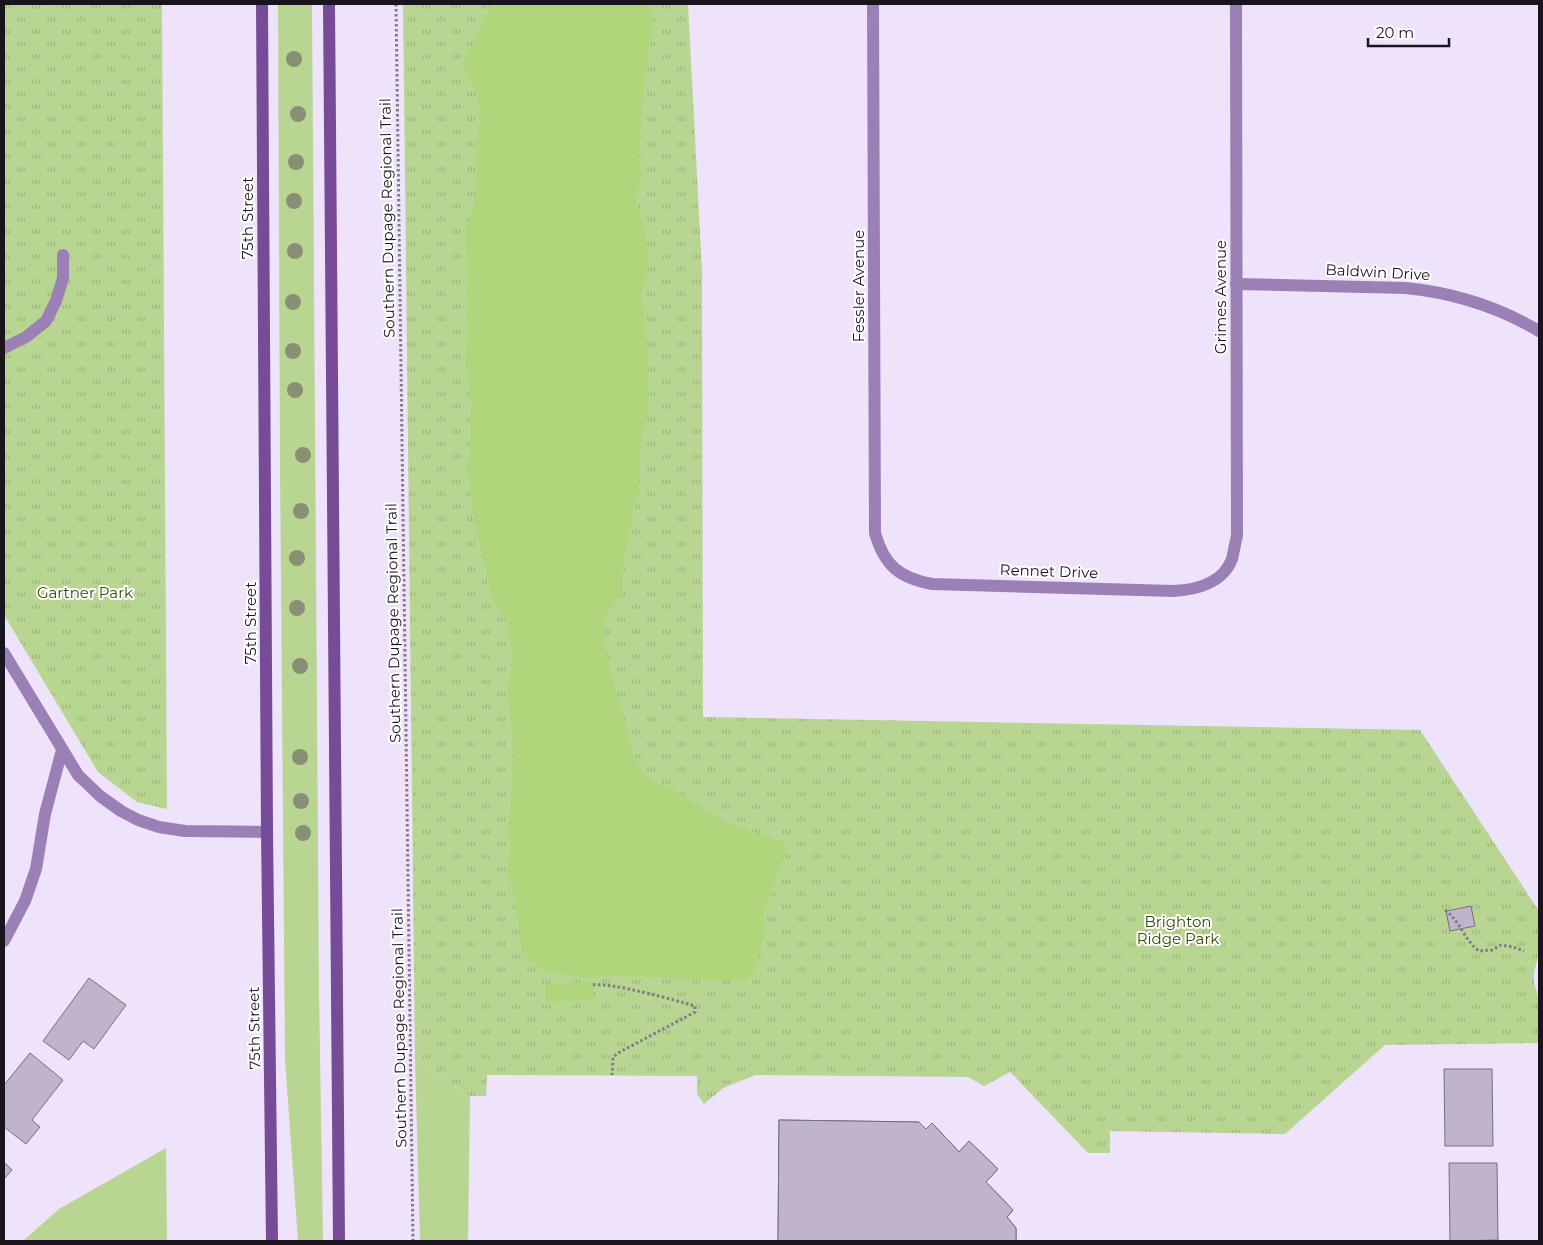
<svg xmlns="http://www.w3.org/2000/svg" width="1543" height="1245" viewBox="0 0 1543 1245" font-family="Montserrat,sans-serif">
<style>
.grass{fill:#b8d592}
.park{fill:url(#park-tufts)}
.water{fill:#afd67b}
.building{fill:#c0b4cb;stroke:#786e83}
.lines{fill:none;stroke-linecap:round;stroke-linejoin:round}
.path{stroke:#827989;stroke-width:3;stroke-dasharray:2.5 2.5;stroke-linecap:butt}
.service{stroke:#9b80b5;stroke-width:12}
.minor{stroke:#9b80b5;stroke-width:12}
.tertiary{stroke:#9b80b5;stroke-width:12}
.secondary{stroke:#764c99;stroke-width:12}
.tree{fill:#888f74}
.labels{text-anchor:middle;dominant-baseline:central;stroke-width:4;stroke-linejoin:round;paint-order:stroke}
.street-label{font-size:15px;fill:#19141d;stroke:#fff}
.park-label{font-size:15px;fill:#334a06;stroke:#fff}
</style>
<defs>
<pattern id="park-tufts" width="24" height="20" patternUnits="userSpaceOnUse" patternTransform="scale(1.25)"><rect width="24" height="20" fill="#b8d592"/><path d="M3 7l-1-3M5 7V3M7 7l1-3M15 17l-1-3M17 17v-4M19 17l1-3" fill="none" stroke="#9eb67d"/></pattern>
</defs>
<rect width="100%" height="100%" fill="#efe3fb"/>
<g class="grass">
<path d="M278,4h34l7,986 4,251h-25l-13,-181 -5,-596z"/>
<path d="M415,1059l55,37 -2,145h-48z"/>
<path d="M166,1148l1,93h-144l36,-32z"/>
</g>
<g class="park">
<path d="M4,4h158l5,805 -30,-7 -39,-30 -94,-157z"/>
<path d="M403,4h285l14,267 1,446 717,13 119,181v41l-5,21v10l5,16v44l-154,2 -100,89 -175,-3v22h-22l-78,-81 -26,14 -16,-9 -212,-2 -33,13 -19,16 -7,-10v-18l-210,-1 -1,21h-16l-55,-37z"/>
</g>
<g class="water">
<path d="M490,4h160l1,1 2,19 -9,55 -5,76 3,23 -7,16 2,11 6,17 6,35 -2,18 -6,17 3,22 5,72 -1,25 -5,16 -3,26 -1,39 -6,20 -11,60v20l-19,29 3,33 28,104 12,18 10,8 14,4 58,36 56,18 3,8 -7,16 -11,34 -6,11 2,23 -10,38 -9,7 -27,1 -107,-4 -26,2 -43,-7 -11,-8 -10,-12 -7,-52 -8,-28 3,-14 -1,-37 3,-32 1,-49 -6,-53 4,-12 1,-23 -5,-29 -15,-25 -19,-84 -5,-45 2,-18 1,-53 -5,-31 2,-56 -2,-82 8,-23 3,-22v-45l4,-27 -8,-28 -9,-12 -1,-11 17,-29 9,-21z"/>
<path d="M595,982l-2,18 -47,2v-18z"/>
</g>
<g class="building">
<path d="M1471,906l4,20 -25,5 -4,-20z"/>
<path d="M89,978l37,27 -32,44 -11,-8 -14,19 -26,-19z"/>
<path d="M30,1053l33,27 -31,40 8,7 -14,17 -22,-17v-42z"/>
<path d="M1444,1069h48l1,77h-48z"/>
<path d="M779,1120l140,2 7,7 6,-6 27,29 10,-11 29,28 -12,13 27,28 -6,7 9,11v13h-148l14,-14 -5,-6 13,-14 -43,-40v74h-69z"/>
<path d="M779,1120l140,2 7,7 6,-6 27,29 10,-11 29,28 -12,13 27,28 -6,7 9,11v13h-238z"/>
<path d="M4,1162l8,8 -8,9z"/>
<path d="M1449,1163h48l1,77 -48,1z"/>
</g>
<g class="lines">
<g class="path">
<path d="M396,4l17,1237"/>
<path d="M1445,910c16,12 19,30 34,41l13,-1 9,-5 12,2 11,4"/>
<path d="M593,985c17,-3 82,15 102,21v6l-77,41 -5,4 -1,18"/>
</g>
<path class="service" d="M4,348l22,-11 20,-16 10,-20 7,-23v-23"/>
<g class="minor">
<path d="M873,4l2,529c9,32 24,45 57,51l241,7c23,-1 50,-8 59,-32 2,-8 3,-16 5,-23l-1,-532"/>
<path d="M1236,284l170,4c49,5 91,18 133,43"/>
<path d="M4,941l21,-40 11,-32 9,-55 17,-64"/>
</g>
<path class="tertiary" d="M4,653l74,122 22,21 21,15 17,9 21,7 26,4 82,1"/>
<g class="secondary">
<path d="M262,4l5,828 5,409"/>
<path d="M329,4l10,1237"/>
</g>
</g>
<g class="tree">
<circle cx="294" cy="59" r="8"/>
<circle cx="298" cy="114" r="8"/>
<circle cx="296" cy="162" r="8"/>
<circle cx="294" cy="201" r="8"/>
<circle cx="295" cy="251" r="8"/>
<circle cx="293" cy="302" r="8"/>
<circle cx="293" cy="351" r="8"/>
<circle cx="295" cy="390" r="8"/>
<circle cx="303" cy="455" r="8"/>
<circle cx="301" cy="511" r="8"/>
<circle cx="297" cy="558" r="8"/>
<circle cx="297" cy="608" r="8"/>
<circle cx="300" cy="666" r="8"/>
<circle cx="300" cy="757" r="8"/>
<circle cx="301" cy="801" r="8"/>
<circle cx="303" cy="833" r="8"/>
</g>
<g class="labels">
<g class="street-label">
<text transform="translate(247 218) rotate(-90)">75th Street</text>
<text transform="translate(387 218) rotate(-91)">Southern Dupage Regional Trail</text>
<text transform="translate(1378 272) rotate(3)">Baldwin Drive</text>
<text transform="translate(858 286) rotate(-90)">Fessler Avenue</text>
<text transform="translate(1220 297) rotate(-90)">Grimes Avenue</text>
<text transform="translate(1049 571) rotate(2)">Rennet Drive</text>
<text transform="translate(250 623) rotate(-90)">75th Street</text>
<text transform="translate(393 623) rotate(-91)">Southern Dupage Regional Trail</text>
<text transform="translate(254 1028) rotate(-91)">75th Street</text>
<text transform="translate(399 1028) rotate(-91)">Southern Dupage Regional Trail</text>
</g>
<g class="park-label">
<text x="85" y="592">Gartner Park</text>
<text x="1178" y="921">Brighton<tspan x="1178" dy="17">Ridge Park</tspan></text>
</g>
</g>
<rect width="1543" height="1245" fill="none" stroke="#19141d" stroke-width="10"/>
<path d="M1368 38v8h81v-8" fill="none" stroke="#19141d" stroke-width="2.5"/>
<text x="1376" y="38" font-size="15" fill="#19141d" stroke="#ffffff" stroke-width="4" paint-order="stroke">20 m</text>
</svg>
